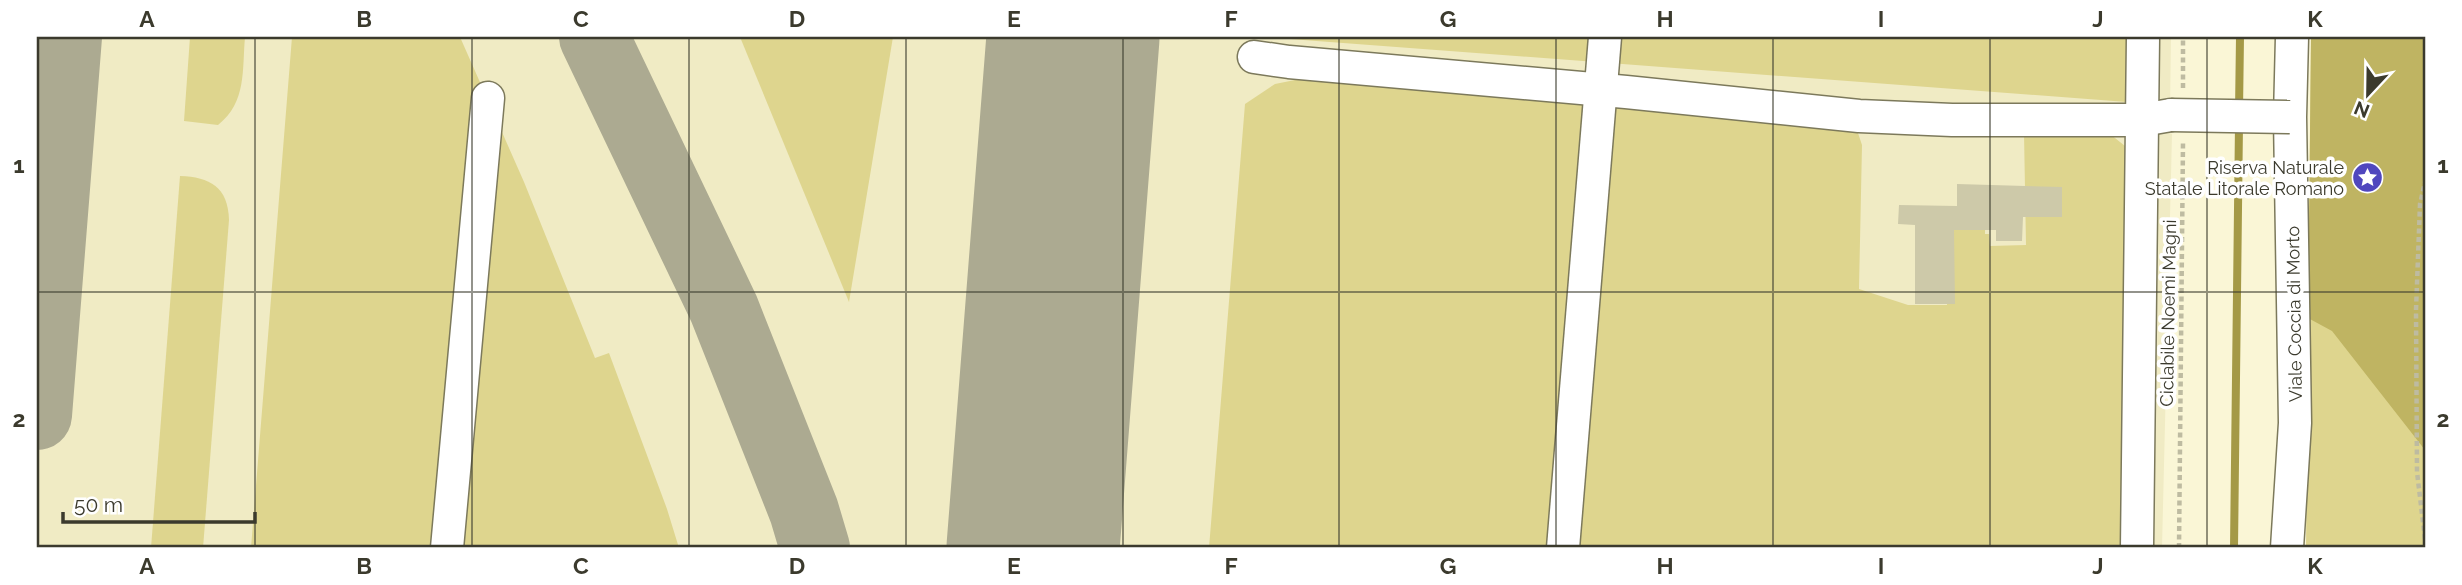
<svg xmlns="http://www.w3.org/2000/svg" width="2462" height="585" viewBox="0 0 2462 585" font-family="Raleway,sans-serif">
<style>
.built{fill:#f0ebc4}
.green{fill:#ded58e}
.forest{fill:#bfb462}
.lines{fill:none;stroke-linecap:round;stroke-linejoin:round}
.stream{stroke:#a49946;stroke-width:8}
.taxiway{stroke:#acaa91;stroke-width:70}
.runway{stroke:#acaa91;stroke-width:173}
.building{fill:#cdc9a9}
.minor-casing{stroke:#7c795b;stroke-width:35}
.path{stroke:#bebba1;stroke-width:4.5;stroke-dasharray:5 3.5;stroke-linecap:butt}
.minor{stroke:#fff;stroke-width:32}
.minor-bridge-casing{stroke:#7c795b;stroke-width:35;stroke-linecap:butt}
.minor-bridge{stroke:#fff;stroke-width:32}
.grid{fill:none;stroke:#3b3a2d;stroke-width:2;stroke-opacity:0.55}
.labels{text-anchor:middle;dominant-baseline:central;stroke-width:7;stroke-linejoin:round;paint-order:stroke}
.poi-label{font-size:18px;fill:#3b3a2d;stroke:#fff;text-anchor:end}
.street-label{font-size:18px;fill:#3b3a2d;stroke:#fff}
.neatline{fill:none;stroke:#3b3a2d;stroke-width:2.5}
.grid-label{font-size:23px;text-anchor:middle;font-weight:bold;fill:#3b3a2d}
</style>
<rect width="100%" height="100%" fill="#faf6d6"/>
<path class="built" d="M37,37h2134l-1,72 -4,22 6,3 -10,414h-2125z"/>
<g class="green">
<path d="M190,37h55c-3,33 2,65 -27,88l-34,-4z"/>
<path d="M292,37h168l64,145 71,176 14,-5 58,156 12,39h-428z"/>
<path d="M740,37h153l-44,265z"/>
<path d="M1288,37h840l-1,65 -837,-63z"/>
<path d="M2311,37h114v511h-119z"/>
<path d="M1310,77l547,53 5,15 -3,144 49,16h39l-1,-75h39v4h4l1,12 36,-1 -2,-112 86,1 15,12 7,10 -2,392h-921l36,-444 30,-20z"/>
<path d="M180,176c30,1 48,11 49,44l-26,328h-52z"/>
</g>
<path class="forest" d="M2311,37h114v413l-93,-119 -24,-13z"/>
<g class="lines">
<g class="stream">
<path d="M2239,111l1,-74"/>
<path d="M2234,548l5,-424"/>
</g>
<g class="taxiway">
<path d="M594,37l130,272 80,202 11,37"/>
<path d="M37,415l30,-378"/>
<path d="M988,548l39,-189 37,-204"/>
</g>
<path class="runway" d="M1033,548l40,-511"/>
</g>
<path class="building" d="M1957,184l105,3v30h-39l-1,24h-26v-11h-42l1,74h-40v-79l-17,-1 1,-19 58,1z"/>
<g class="lines">
<defs>
<g id="minor">
<path d="M1254,57l35,5 337,30 233,24 93,4h190l29,-5"/>
<path d="M447,548l41,-450"/>
<path d="M1563,548l42,-511"/>
<path d="M2137,548l6,-511"/>
<path d="M2287,548l8,-125 -5,-306 2,-80"/>
</g>
</defs>
<use href="#minor" class="minor-casing"/>
<g class="path">
<path d="M2183,88v-51"/>
<path d="M2425,539l-8,-67 -1,-162 4,-106 5,-22"/>
<path d="M2179,548l4,-405"/>
</g>
<use href="#minor" class="minor"/>
<defs>
<path id="minor-bridge" d="M2171,115l119,2"/>
</defs>
<use href="#minor-bridge" class="minor-bridge-casing"/>
<use href="#minor-bridge" class="minor-bridge"/>
</g>
<path class="grid" d="M255,37v511M472,37v511M689,37v511M906,37v511M1123,37v511M1339,37v511M1556,37v511M1773,37v511M1990,37v511M2207,37v511M37,292h2388"/>
<defs>
<symbol id="sight-disc" viewBox="-11 -11 22 22"><circle r="9.5" fill="#5047be" stroke="#fff"/><path d="M0-6L1.8-2.2L6-1.7L2.9 1.2L3.7 5.4L0 3.3L-3.7 5.4L-2.9 1.2L-6-1.7L-1.8-2.2Z" fill="#fff"/></symbol>
</defs>
<g fill-rule="evenodd">
<use href="#sight-disc" x="2350" y="160" width="35" height="35"/>
</g>
<g class="labels">
<g class="poi-label">
<text x="2344" y="167">Riserva Naturale<tspan x="2344" dy="21">Statale Litorale Romano</tspan></text>
</g>
<g class="street-label">
<text transform="translate(2168 313) rotate(-89)">Ciclabile Noemi Magni</text>
<text transform="translate(2294 314) rotate(-91)">Viale Coccia di Morto</text>
</g>
</g>
<rect width="2462" height="585" fill="none" stroke="#ffffff" stroke-width="77"/>
<g transform="translate(2368 94) rotate(202)" stroke="#ffffff" stroke-width="5" paint-order="stroke">
<path d="M0-5L12 26L0 18L-12 26Z" fill="#3b3a2d"/>
<text y="-10" font-size="19" font-weight="bold" text-anchor="middle" fill="#3b3a2d">N</text>
</g>
<path d="M63 512v10h192v-10" fill="none" stroke="#3b3a2d" stroke-width="3.5"/>
<text x="74" y="512" font-size="21" fill="#3b3a2d" stroke="#ffffff" stroke-width="5" paint-order="stroke">50 m</text>
<rect x="38" y="38" width="2386" height="508" class="neatline"/>
<g class="grid-label">
<text x="147" y="27">A</text>
<text x="364" y="27">B</text>
<text x="581" y="27">C</text>
<text x="797" y="27">D</text>
<text x="1014" y="27">E</text>
<text x="1231" y="27">F</text>
<text x="1448" y="27">G</text>
<text x="1665" y="27">H</text>
<text x="1881" y="27">I</text>
<text x="2098" y="27">J</text>
<text x="2315" y="27">K</text>
<text x="19" y="173">1</text>
<text x="2443" y="173">1</text>
<text x="19" y="427">2</text>
<text x="2443" y="427">2</text>
<text x="147" y="574">A</text>
<text x="364" y="574">B</text>
<text x="581" y="574">C</text>
<text x="797" y="574">D</text>
<text x="1014" y="574">E</text>
<text x="1231" y="574">F</text>
<text x="1448" y="574">G</text>
<text x="1665" y="574">H</text>
<text x="1881" y="574">I</text>
<text x="2098" y="574">J</text>
<text x="2315" y="574">K</text>
</g>
</svg>
